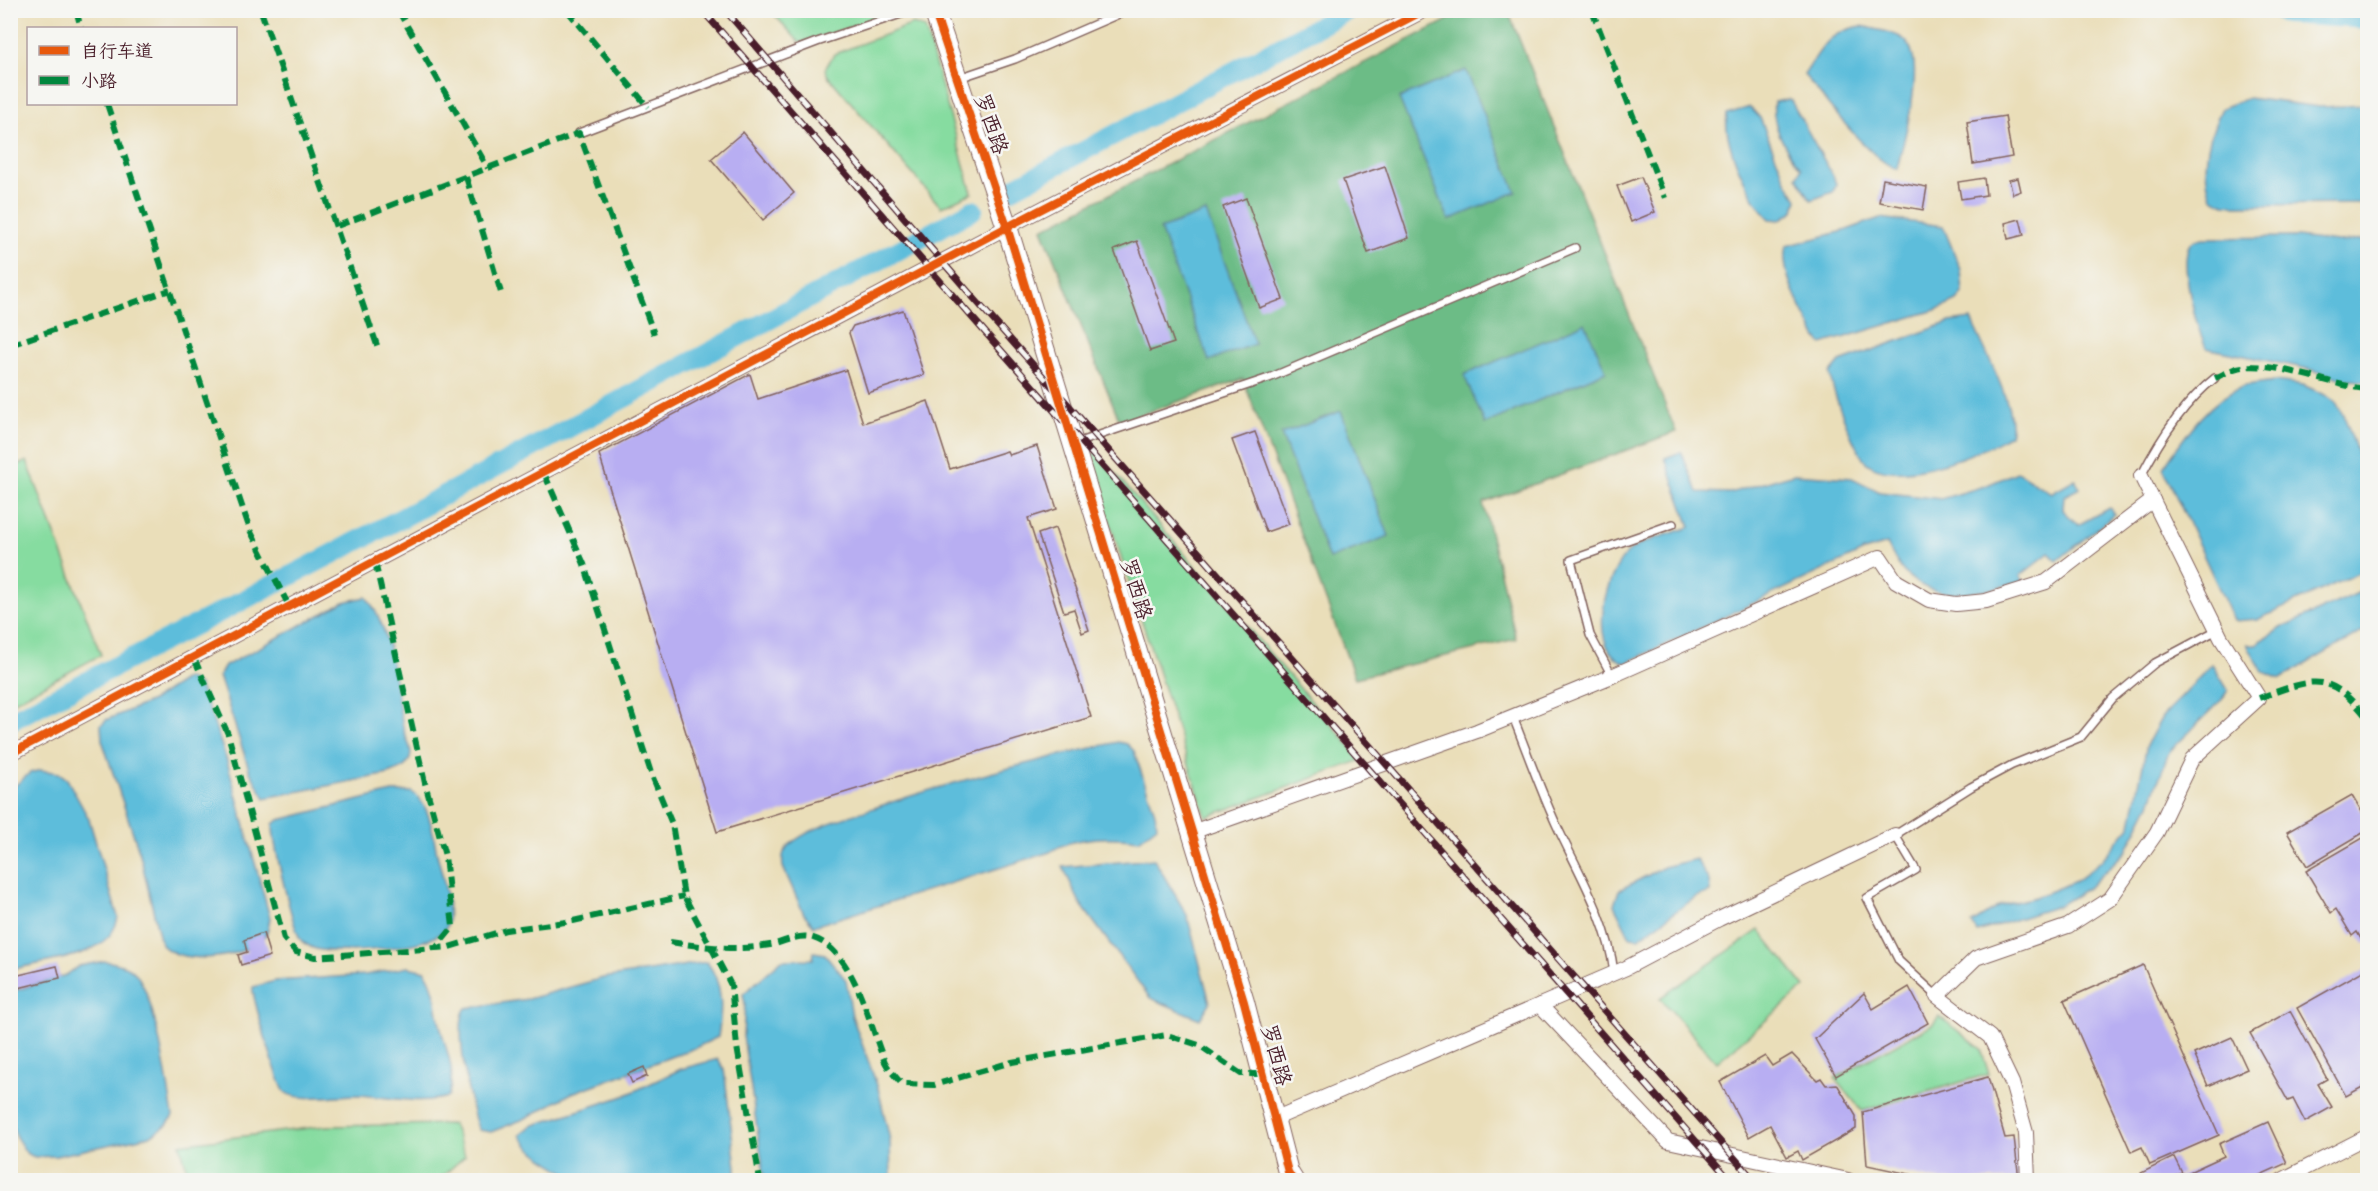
<svg xmlns="http://www.w3.org/2000/svg" width="2378" height="1191" viewBox="0 0 2378 1191" font-family="Pangolin,'LXGW WenKai TC',sans-serif">
<style>
.green{fill:#86dca0;stroke:#687e66;stroke-width:1.5}
.forest{fill:#6cbc86;stroke:#5b6e58;stroke-width:1.5}
.water{fill:#5dbddb;stroke:#546e83;stroke-width:1.5}
.lines{fill:none;stroke-linecap:round;stroke-linejoin:round}
.canal{stroke:#5dbddb;stroke-width:20}
.building{fill:#b8aef2}
.lane-casing{stroke:#82625d;stroke-width:10}
.street-casing{stroke:#82625d;stroke-width:16}
.secondary-casing{stroke:#82625d;stroke-width:22}
.lane{stroke:#fff;stroke-width:7}
.street{stroke:#fff;stroke-width:14}
.secondary{stroke:#fff;stroke-width:20}
.rail-casing{stroke:#4a1f2b;stroke-width:7}
.rail{stroke:#f6f6f2;stroke-width:4.5;stroke-dasharray:14;stroke-linecap:butt}
.quiet{stroke:#00873e;stroke-width:6;stroke-dasharray:12 6;stroke-linecap:butt}
.cycleway-casing{stroke:#f6f6f2;stroke-width:11}
.cycleway{stroke:#e8590c;stroke-width:8}
.labels{text-anchor:middle;dominant-baseline:central;stroke-width:5;stroke-linejoin:round;paint-order:stroke}
.street-label{font-size:21px;fill:#4a1f2b;stroke:#f6f6f2}
</style>
<rect width="100%" height="100%" fill="#f6f6f2"/>
<filter id="ink" filterUnits="userSpaceOnUse"><feTurbulence type="fractalNoise" baseFrequency=".0167" numOctaves="2"/><feDisplacementMap in="SourceGraphic" scale="12" xChannelSelector="R" yChannelSelector="G"/><feConvolveMatrix kernelMatrix="1 2 1 2 8 2 1 2 1" color-interpolation-filters="sRGB"/></filter>
<filter id="wash" filterUnits="userSpaceOnUse"><feTurbulence type="fractalNoise" baseFrequency=".008" numOctaves="4" result="noise"/><feDisplacementMap in="SourceGraphic" scale="24" xChannelSelector="R" yChannelSelector="G"/><feGaussianBlur stdDeviation="1.35" result="paint"/><feColorMatrix in="noise" values="0 0 0 0 0 0 0 0 0 0 0 0 0 0 0 0 0 1.4 0 .05"/><feComposite in="paint" operator="in"/></filter>
<g filter="url(#wash)">
<rect width="100%" height="100%" fill="#eadeb9"/>
<g class="green">
<path d="M771,11h131l-102,32z"/>
<path d="M913,24l12,4 47,165 -31,14 -113,-131 -3,-7 9,-15z"/>
<path d="M1097,452l265,308 -156,57 -118,-361z"/>
<path d="M27,461l74,194 -90,48v-235z"/>
<path d="M1759,930l46,57 -88,75 -57,-64z"/>
<path d="M1939,1016l42,33 8,25 -127,37 -27,-33 98,-54z"/>
<path d="M453,1124l12,32 -27,24h-248l-10,-36 145,-18z"/>
</g>
<path class="forest" d="M1465,11h43l168,421 -193,71 33,136 -161,39 -112,-299 -123,43 -78,-193z"/>
<g class="water">
<path d="M1861,26c12,3 30,5 41,12 28,17 1,104 -5,131 -27,-9 -73,-71 -93,-94 19,-28 22,-42 57,-49z"/>
<path d="M1466,70l50,122 -67,28 -50,-122z"/>
<path d="M2248,98l72,9 47,-2v99l-132,1 -10,-1 -13,-6c-12,-29 -3,-63 10,-90z"/>
<path d="M1790,99l44,79 2,7 -3,7 -22,8 -14,-23 4,-9c-15,-17 -30,-42 -27,-66z"/>
<path d="M1750,107l10,11 26,63 11,18 -3,12 -14,9 -10,-1c-21,-21 -47,-75 -43,-105z"/>
<path d="M1206,212l49,132 -46,17 -49,-132z"/>
<path d="M1880,218l63,8 18,44 2,23 -6,8 -15,7 -120,36 -6,-7c-12,-26 -37,-62 -30,-91l58,-15z"/>
<path d="M2296,237l42,5 29,-2v142l-24,-3 -34,-10 -103,-21c-9,-20 -28,-87 -16,-104 4,-5 8,-5 13,-6z"/>
<path d="M1971,319c11,27 47,90 39,116 -27,18 -114,52 -143,28 -12,-11 -35,-72 -37,-89l10,-12 110,-40z"/>
<path d="M1585,323l21,48 -121,53 -21,-49z"/>
<path d="M2275,381l28,4 20,9 13,8 10,19 21,59v89l-108,50 -25,2 -71,-153c20,-29 45,-68 79,-81 10,-4 22,-4 33,-6z"/>
<path d="M1341,411l48,125 -60,23 -48,-125z"/>
<path d="M1681,452l17,40 32,1 64,-19 58,4 28,14 61,7 44,-13 32,-14 34,21 24,-14 5,9 -16,8 -1,14 15,15 31,-17 6,6 -58,47 -8,-8 -29,23 4,5c-40,10 -87,26 -120,-9 -7,-7 -12,-19 -17,-28l-23,7 -238,112c-41,-12 -21,-94 4,-112 13,-11 44,-18 60,-24l-25,-69z"/>
<path d="M2367,589v40l-87,50 -17,-7 -16,-28h9l29,-18z"/>
<path d="M366,597c28,33 28,93 38,134 2,9 9,17 6,27 -3,10 -12,12 -21,16l-124,24 -15,-26 -31,-96 6,-10 119,-64z"/>
<path d="M2212,664l16,26 -7,11 -52,51 -20,54 -23,45 -38,37 -30,18 -81,26 -5,-9 27,-17 37,-9 40,-16 25,-20 30,-36 16,-81 15,-27z"/>
<path d="M187,678l12,7 8,18 20,58 43,157c-1,6 -2,14 -5,18 -19,23 -84,31 -104,8l-21,-90 -38,-114 -1,-15 5,-5 46,-19z"/>
<path d="M1118,742l9,2 7,7 21,62 2,13 -18,14c-28,-4 -66,-4 -89,12l-236,74 -10,-12 -21,-47c-1,-7 -1,-15 5,-21 21,-19 65,-31 92,-40 78,-26 157,-46 238,-64z"/>
<path d="M40,770l19,3 8,6 6,11 16,29 29,98c-7,42 -73,43 -107,53v-181l19,-16z"/>
<path d="M392,792h20c18,12 21,41 25,62 4,17 16,56 10,72 -9,23 -109,29 -131,23 -4,-1 -13,-6 -15,-9 -8,-10 -29,-101 -28,-116l6,-4z"/>
<path d="M1154,859l33,56 23,88 -10,16 -50,-21 -70,-95 -17,-36z"/>
<path d="M1696,859l13,22 1,11 -14,5 -57,41 -9,-1 -16,-32 5,-15 45,-23z"/>
<path d="M814,952l11,2 21,26 6,36 26,72 12,52 1,40h-126l-22,-144 2,-33 -2,-9 39,-34 31,-1z"/>
<path d="M105,961c11,2 22,4 30,12 20,21 33,113 38,143l-6,9 -17,11 -94,20 -21,1 -8,-3 -11,-17 -5,-17 -1,-128 56,-17 13,-9z"/>
<path d="M707,962c17,23 15,48 11,75l-23,11 -123,45 -48,26 -33,13 -12,-2c-9,-17 -26,-109 -13,-122l62,-9 75,-21z"/>
<path d="M408,967l17,4c13,21 10,35 16,58 6,25 16,42 7,68 -30,8 -59,0 -89,-2 -18,-1 -61,8 -74,-3 -6,-7 -34,-97 -32,-105l22,-6 90,-6z"/>
<path d="M718,1059l6,10 12,98v7l-7,6h-153c-19,-15 -44,-24 -56,-45l11,-9 93,-30 57,-27z"/>
</g>
<g class="lines">
<g class="canal">
<path d="M2280,10l6,4 82,5"/>
<path d="M1012,189l337,-179"/>
<path d="M10,721l390,-202 573,-309"/>
</g>
</g>
<g id="blocks">
<g class="building">
<path d="M2005,116l7,41 -39,7 -6,-42z"/>
<path d="M743,132l51,61 -31,27 -52,-61z"/>
<path d="M1385,166l24,72 -41,15 -25,-73z"/>
<path d="M1641,177l14,35 -24,10 -14,-36z"/>
<path d="M1984,178l2,17 -25,4 -3,-17z"/>
<path d="M2018,178l3,13 -8,3 -4,-14z"/>
<path d="M1883,179l44,8 -4,23 -44,-8z"/>
<path d="M1246,198l37,101 -24,9 -36,-101z"/>
<path d="M2020,219l4,16 -16,4 -3,-16z"/>
<path d="M1137,241l37,102 -24,8 -36,-101z"/>
<path d="M903,310l21,65 -56,18 -19,-60 4,-7z"/>
<path d="M846,370l17,53 65,-22 22,68 57,-18 2,4 28,-9 20,63 -29,9 63,199 -374,115 -118,-378 151,-80 8,25z"/>
<path d="M1255,432l34,92 -23,8 -34,-92z"/>
<path d="M1055,528l34,102 -7,3 -8,-24 -10,3 -26,-78z"/>
<path d="M2352,795l16,27v8l-61,36 -20,-34z"/>
<path d="M2368,835v107l-4,2 -7,-12 -5,4 -16,-27 -5,4 -25,-42z"/>
<path d="M263,933l7,23 -29,9 -3,-10 9,-3 -3,-12z"/>
<path d="M2143,965l76,170 -69,30 -8,-18 -11,5 -67,-152z"/>
<path d="M57,966l3,12 -50,12v-13z"/>
<path d="M2368,968v116l-22,12 -49,-88z"/>
<path d="M1909,987l19,36 -92,53 -21,-37 49,-46 9,16z"/>
<path d="M2290,1011l37,68 -9,5 14,23 -27,15 -12,-23 -5,2 -38,-68z"/>
<path d="M2232,1037l15,32 -39,17 -14,-32z"/>
<path d="M1792,1054l25,26 4,-2 5,7 11,-1 19,32v13l-54,31 -4,-9 -11,6 -17,-32 -21,12 -29,-55 45,-26 7,10z"/>
<path d="M644,1067l3,9 -15,7 -4,-9z"/>
<path d="M1988,1077l17,61 9,-1 5,43h-82l-70,-15 -4,-53z"/>
<path d="M2268,1122l19,41 -38,17h-77l52,-24 -5,-12z"/>
<path d="M2174,1157l8,16 -16,7h-22l-3,-7z"/>
</g>
</g>
</g>
<g filter="url(#ink)">
<use href="#blocks" fill-opacity="0" stroke="#82625d" stroke-width="1.5"/>
<g class="lines">
<defs>
<g id="lane">
<path d="M959,78l56,-19 113,-49"/>
<path d="M579,133l238,-91 96,-32"/>
<path d="M1076,443l193,-65 306,-130"/>
<path d="M2141,476c19,-37 42,-73 74,-98"/>
<path d="M1612,676l-22,-41 -19,-75 102,-36"/>
<path d="M1513,717c14,35 27,72 43,107 22,48 52,95 58,149"/>
<path d="M1937,996l-38,-35 -32,-63 49,-28 -21,-35 76,-48 41,-22 69,-28 32,-39 42,-35 62,-33"/>
</g>
<g id="street">
<path d="M10,754l997,-527 418,-217"/>
<path d="M1192,832l285,-101 135,-55 268,-119 16,24 33,19 27,4 30,-3 60,-19 107,-82"/>
<path d="M1540,1005l86,-37 93,-49 176,-84"/>
<path d="M1274,1119l266,-114 128,136 180,39"/>
<path d="M2028,1180l-2,-47 -14,-50 -22,-46 -53,-41 39,-38 92,-32 42,-27 47,-67 35,-73 67,-61 -38,-60 -80,-162"/>
<path d="M2282,1180l86,-44"/>
</g>
<path id="secondary" d="M934,10l73,217 237,775 44,170 5,8"/>
</defs>
<use href="#lane" class="lane-casing"/>
<use href="#street" class="street-casing"/>
<use href="#secondary" class="secondary-casing"/>
<use href="#lane" class="lane"/>
<use href="#street" class="street"/>
<use href="#secondary" class="secondary"/>
<defs>
<g id="rail">
<path d="M702,10l1028,1170"/>
<path d="M725,10l247,286 782,884"/>
</g>
</defs>
<use href="#rail" class="rail-casing"/>
<use href="#rail" class="rail"/>
<g class="quiet">
<path d="M76,10l5,18"/>
<path d="M398,10l90,158"/>
<path d="M567,10l81,97"/>
<path d="M1592,10l73,188"/>
<path d="M261,11l118,340"/>
<path d="M107,104l143,426 40,78"/>
<path d="M466,177l36,119"/>
<path d="M337,226l242,-93 75,201"/>
<path d="M10,345l160,-55"/>
<path d="M2215,378c7,-3 15,-8 22,-10 37,-9 92,18 131,21"/>
<path d="M544,473l40,91 67,209 21,51 12,72 47,89 6,62 23,133"/>
<path d="M375,562l50,221 20,73 8,71 -17,21"/>
<path d="M194,658l34,76 56,205 12,13 19,5 134,-10 57,-17 67,-9 111,-25"/>
<path d="M2259,698c55,-20 70,-28 109,21"/>
<path d="M670,942c34,5 66,9 100,3 13,-2 27,-11 40,-8 45,11 59,89 75,125 4,8 11,15 17,22l32,1 78,-23 155,-27 32,10 42,29h21"/>
</g>
<defs>
<g id="cycleway">
<path d="M934,10l73,217 237,775 44,170 5,8"/>
<path d="M10,754l997,-527 418,-217"/>
</g>
</defs>
<use href="#cycleway" class="cycleway-casing"/>
<use href="#cycleway" class="cycleway"/>
</g>
</g>
<g class="labels">
<g class="street-label">
<text transform="translate(991 124) rotate(71)">罗西路</text>
<text transform="translate(1136 589) rotate(73)">罗西路</text>
<text transform="translate(1276 1055) rotate(75)">罗西路</text>
</g>
</g>
<rect width="2378" height="1191" fill="none" stroke="#f6f6f2" stroke-width="36"/>
<rect x="27" y="27" width="210" height="78" fill="#f6f6f2" stroke="#b1a0a2" stroke-width="1.5"/>
<rect x="39" y="46" width="30" height="9" fill="#e8590c" stroke="#b1a0a2" stroke-width="1.5"/>
<text x="81" y="57" font-size="18" fill="#4a1f2b">自行车道</text>
<rect x="39" y="76" width="30" height="9" fill="#00873e" stroke="#b1a0a2" stroke-width="1.5"/>
<text x="81" y="87" font-size="18" fill="#4a1f2b">小路</text>
</svg>
